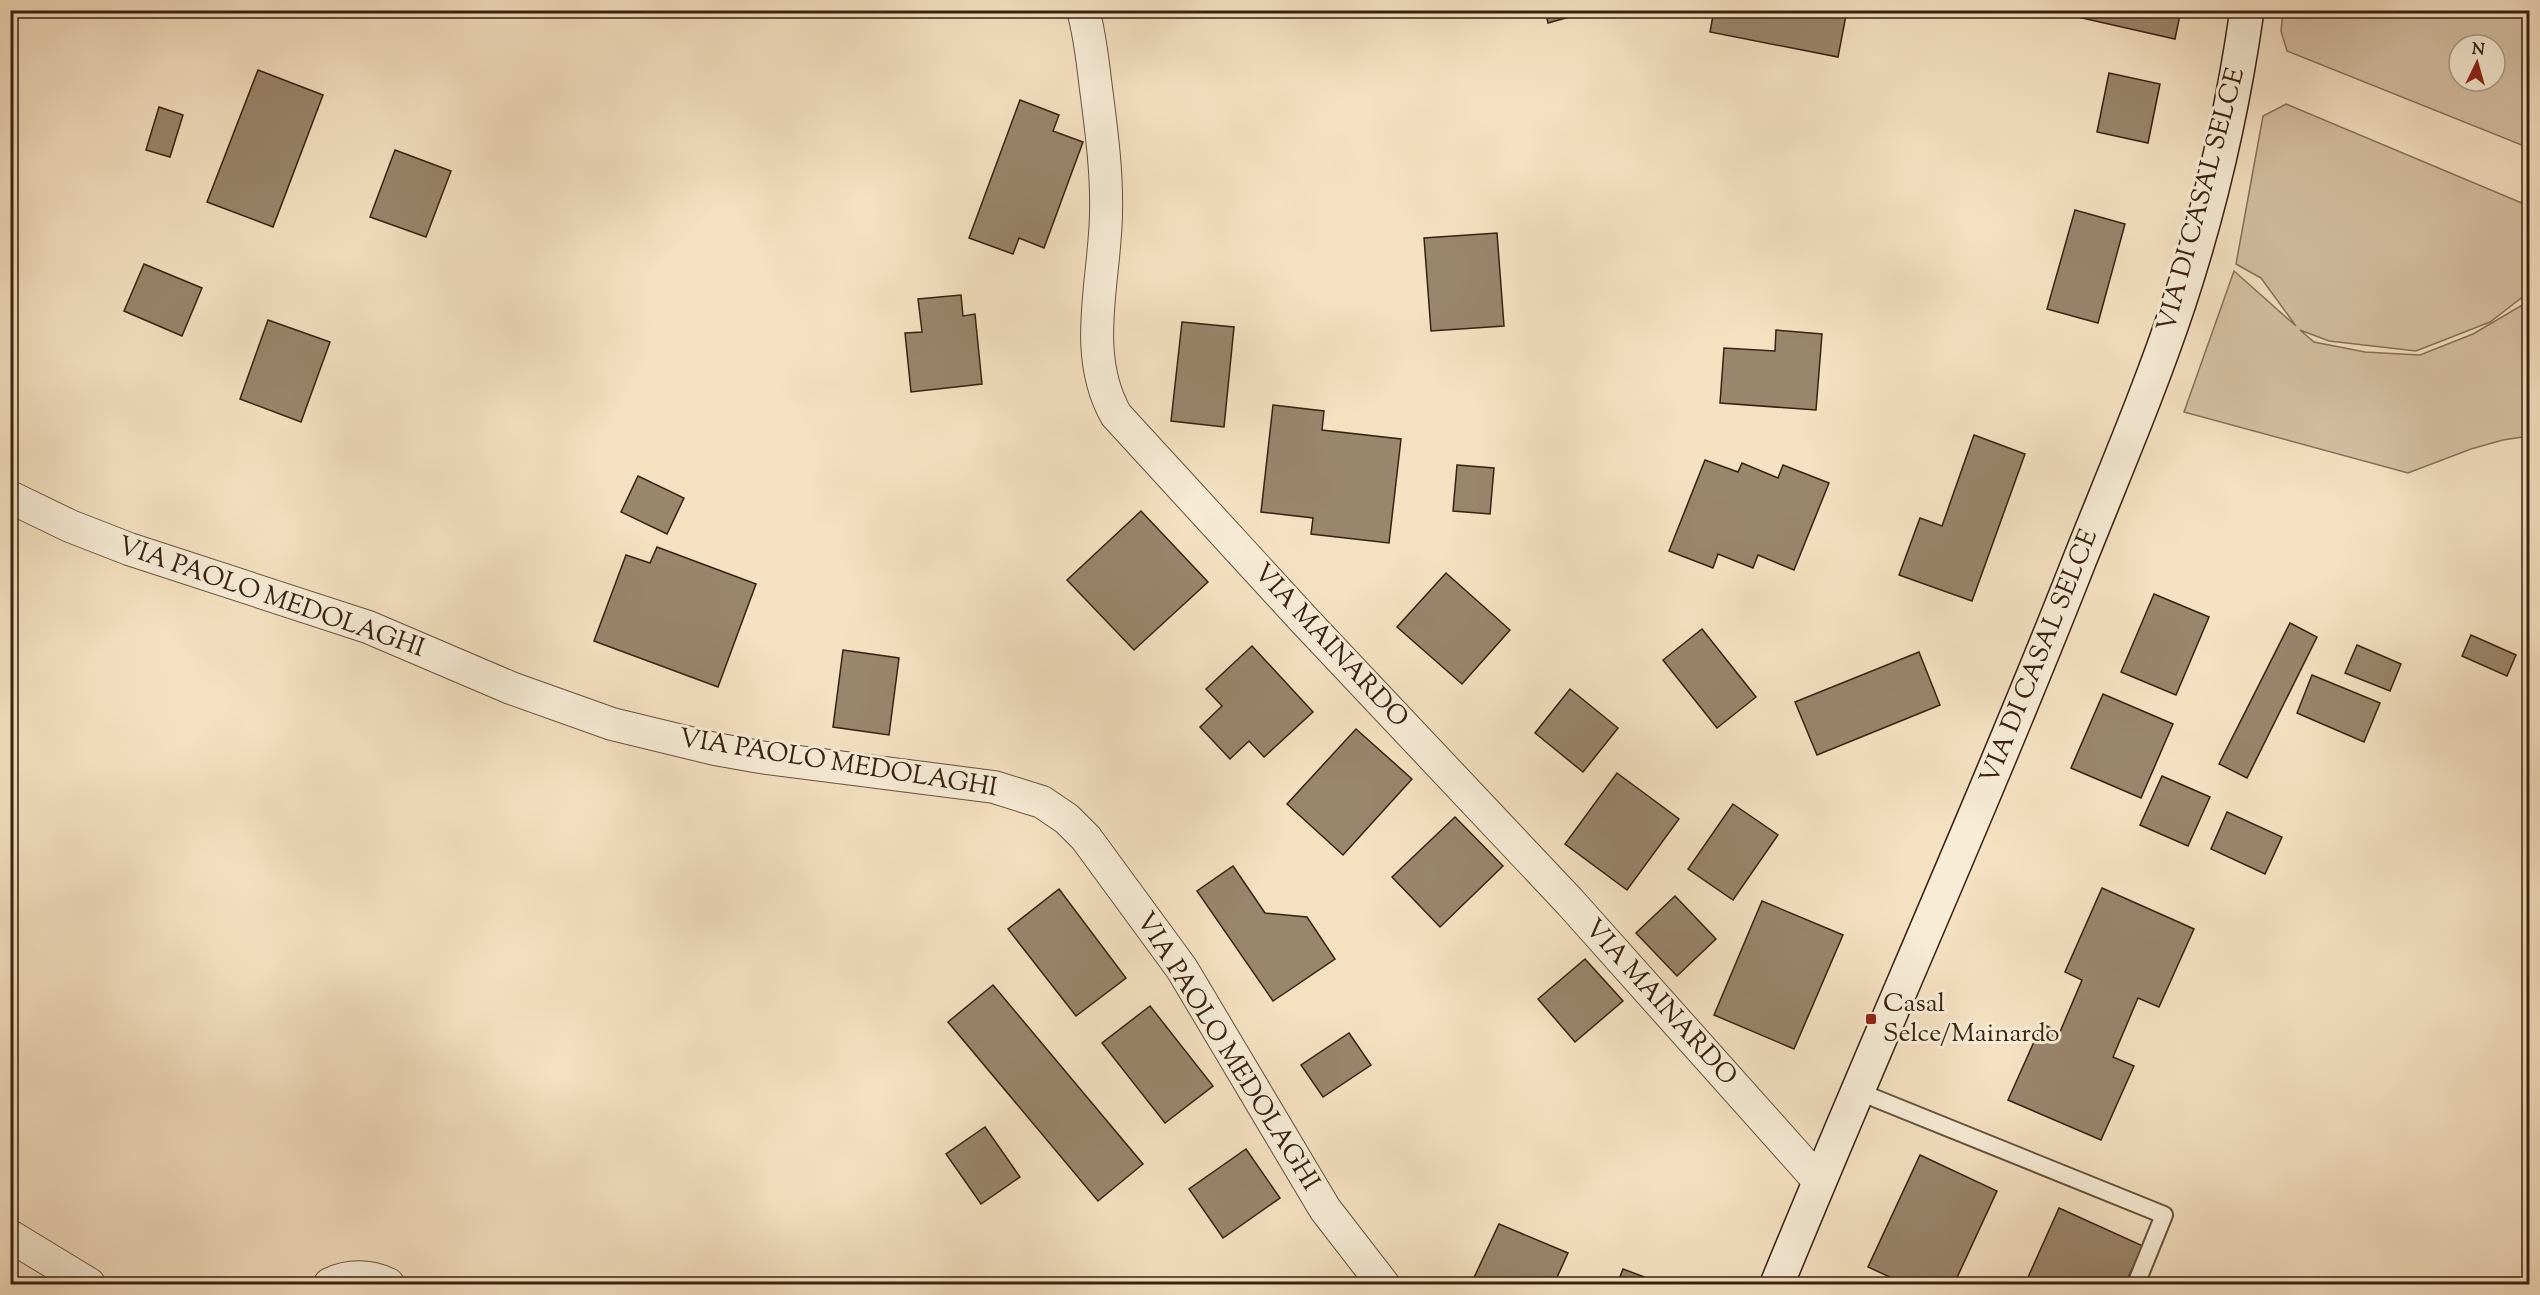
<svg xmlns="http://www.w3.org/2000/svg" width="2540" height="1295" viewBox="0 0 2540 1295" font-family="'Sorts Mill Goudy',serif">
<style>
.green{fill:#d5c0a4;stroke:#86705a;stroke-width:1.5;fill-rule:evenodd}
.building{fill:#9a856d;stroke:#382111;stroke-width:1.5}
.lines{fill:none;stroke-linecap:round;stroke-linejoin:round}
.lane-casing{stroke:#67513d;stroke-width:20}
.street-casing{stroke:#67513d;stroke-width:34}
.secondary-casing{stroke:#382111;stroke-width:36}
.lane{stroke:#f8ecd7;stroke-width:16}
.street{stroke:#f8ecd7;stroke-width:32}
.secondary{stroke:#f8ecd7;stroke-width:33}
.poi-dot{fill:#8f2418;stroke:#f8ecd7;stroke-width:2}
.labels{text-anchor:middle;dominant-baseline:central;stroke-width:6;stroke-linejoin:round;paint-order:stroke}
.street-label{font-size:26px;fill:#382111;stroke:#f8ecd7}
.poi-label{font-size:26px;fill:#382111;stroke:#f8ecd7;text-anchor:start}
</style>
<rect width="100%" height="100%" fill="#f5e1c2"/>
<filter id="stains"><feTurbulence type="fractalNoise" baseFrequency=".00333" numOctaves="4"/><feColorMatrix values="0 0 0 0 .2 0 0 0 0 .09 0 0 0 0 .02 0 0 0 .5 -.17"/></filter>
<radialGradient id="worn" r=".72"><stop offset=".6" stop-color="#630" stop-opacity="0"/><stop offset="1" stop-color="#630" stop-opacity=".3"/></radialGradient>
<g class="green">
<path d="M2283,11h246v137l-242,-97 -6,-20zM2459,45h36v36h-36z"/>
<path d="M2286,104l243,102v86l-39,30 -74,29 -87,-10 -29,-11 14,12 51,10 55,3 53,-21 56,-33v135l-26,4 -32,9 -63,24 -224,-61 50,-141 62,55 -35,-48 -25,-14 27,-148z"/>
</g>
<g class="building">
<path d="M1545,10h49l-46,13z"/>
<path d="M1714,10h133l-9,47 -128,-25z"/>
<path d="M2074,10h107l-6,29 -102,-23z"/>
<path d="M258,70l65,25 -50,132 -66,-25z"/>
<path d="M2109,73l51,11 -12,59 -51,-11z"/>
<path d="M1020,100l39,15 -6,16 30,11 -39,106 -25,-10 -6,16 -44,-16z"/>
<path d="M159,107l24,8 -13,42 -24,-7z"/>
<path d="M395,150l56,21 -25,66 -56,-20z"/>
<path d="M2075,210l50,14 -27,99 -51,-14z"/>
<path d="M1497,233l7,93 -73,5 -7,-93z"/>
<path d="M144,264l58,24 -20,48 -58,-25z"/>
<path d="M961,295l2,21 12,-2 7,70 -71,8 -6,-59 17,-1 -4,-33z"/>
<path d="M268,320l62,22 -29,80 -61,-23z"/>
<path d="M1182,322l52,5 -10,100 -53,-6z"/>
<path d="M1776,330l46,4 -6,76 -96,-7 4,-55 51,3z"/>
<path d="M1273,405l51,6 -2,19 79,9 -12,104 -78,-9 2,-16 -52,-6z"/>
<path d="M1974,435l51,19 -53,147 -73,-26 21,-57 22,8z"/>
<path d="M1705,460l33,12 4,-9 36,15 5,-13 46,18 -35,87 -36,-15 -5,13 -35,-14 -5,14 -44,-17z"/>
<path d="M1457,465l37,3 -4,46 -37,-3z"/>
<path d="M638,476l46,22 -17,36 -46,-22z"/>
<path d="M1141,511l67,71 -74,68 -67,-70z"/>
<path d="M657,547l99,37 -38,103 -124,-46 32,-86 24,8z"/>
<path d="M1446,573l64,57 -48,54 -65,-57z"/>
<path d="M2154,594l55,23 -33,78 -55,-23z"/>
<path d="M2290,623l27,14 -70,141 -28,-14z"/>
<path d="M1702,629l54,68 -39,31 -54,-68z"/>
<path d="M2471,635l45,20 -9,21 -45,-20z"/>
<path d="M2357,645l44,19 -11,27 -45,-18z"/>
<path d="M1252,646l61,66 -49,45 -15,-16 -19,18 -30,-32 22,-21 -16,-17z"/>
<path d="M843,650l56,8 -10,77 -56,-8z"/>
<path d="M1919,652l21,53 -123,50 -22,-53z"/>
<path d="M2312,675l68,28 -16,39 -67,-29z"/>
<path d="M1570,689l48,39 -35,44 -48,-39z"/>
<path d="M2103,694l70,30 -32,74 -70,-30z"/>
<path d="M1356,729l56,50 -69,76 -56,-51z"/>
<path d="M1617,773l62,46 -52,71 -62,-46z"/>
<path d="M2162,776l48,21 -22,49 -48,-21z"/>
<path d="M1733,804l45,31 -45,65 -45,-31z"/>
<path d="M2227,812l55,25 -17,37 -54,-25z"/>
<path d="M1455,817l48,49 -63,61 -48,-50z"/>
<path d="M1233,866l32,47 42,4 28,42 -62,42 -76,-110z"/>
<path d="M2102,888l92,41 -35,78 -21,-9 -25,59 21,9 -33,74 -93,-40 34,-76 18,8 22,-52 -17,-8z"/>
<path d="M1059,889l67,89 -50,38 -68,-87z"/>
<path d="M1675,896l41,43 -39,37 -41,-43z"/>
<path d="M1762,901l81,34 -49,114 -80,-34z"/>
<path d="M1585,959l38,42 -48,41 -37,-43z"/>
<path d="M993,985l150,179 -45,37 -150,-179z"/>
<path d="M1150,1006l63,80 -48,37 -63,-80z"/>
<path d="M1349,1033l22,32 -48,32 -22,-32z"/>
<path d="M985,1127l35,50 -39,27 -35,-50z"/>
<path d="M1246,1149l34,49 -57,40 -34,-49z"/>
<path d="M1920,1155l77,36 -43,93h-49l-37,-17z"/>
<path d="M2059,1208l84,38 -18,38h-100z"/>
<path d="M1499,1224l69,29 -14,31h-83z"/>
<path d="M1623,1269l40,15h-46z"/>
</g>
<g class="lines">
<defs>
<path id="lane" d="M1857,1091l307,124 -28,69"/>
<g id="street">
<path d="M1083,10c8,28 10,57 14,86 5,39 10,78 9,118 -1,67 -25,139 10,201l189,206 265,281 249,279"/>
<path d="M10,497l60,29 59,23 239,78 143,61 101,36 103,25 45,8 234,30 48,15 25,17 19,19 96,131 143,240 58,75"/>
<path d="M10,1236l79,48"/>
<path d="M330,1284c18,-9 39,-9 58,0"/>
</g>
<path id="secondary" d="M1777,1284c99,-242 207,-481 303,-725 34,-85 70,-169 99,-256 31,-94 54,-194 68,-293"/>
</defs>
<use href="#lane" class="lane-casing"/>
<use href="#street" class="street-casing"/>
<use href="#secondary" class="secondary-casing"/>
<use href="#lane" class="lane"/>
<use href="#street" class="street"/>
<use href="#secondary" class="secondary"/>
</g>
<rect class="poi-dot" x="1865" y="1013" width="12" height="12" rx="3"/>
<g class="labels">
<g class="street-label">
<text transform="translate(2202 200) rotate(-75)">VIA DI CASAL SELCE</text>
<text transform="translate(271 598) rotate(19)">VIA PAOLO MEDOLAGHI</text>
<text transform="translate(1330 646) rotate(47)">VIA MAINARDO</text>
<text transform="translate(2040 657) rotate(-68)">VIA DI CASAL SELCE</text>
<text transform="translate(838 764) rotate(9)">VIA PAOLO MEDOLAGHI</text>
<text transform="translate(1660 1003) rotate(48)">VIA MAINARDO</text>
<text transform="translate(1227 1052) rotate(58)">VIA PAOLO MEDOLAGHI</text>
</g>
<g class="poi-label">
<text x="1883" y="1004">Casal<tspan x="1883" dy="30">Selce/Mainardo</tspan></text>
</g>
</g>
<rect width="2540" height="1295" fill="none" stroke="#f5e1c2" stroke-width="36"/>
<rect x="12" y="12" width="2516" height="1271" fill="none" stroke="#382111" stroke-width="3"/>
<rect x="18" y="18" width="2504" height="1259" fill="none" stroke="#382111" stroke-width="1.5"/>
<g transform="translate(2477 63) rotate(5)"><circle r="28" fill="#f8ecd7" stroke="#ab9b88" stroke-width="1.5"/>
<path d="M0-4.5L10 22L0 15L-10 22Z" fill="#8f2418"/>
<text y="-9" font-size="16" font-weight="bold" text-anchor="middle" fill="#382111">N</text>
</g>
<rect width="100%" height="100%" filter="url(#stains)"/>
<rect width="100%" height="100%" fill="url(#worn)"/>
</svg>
